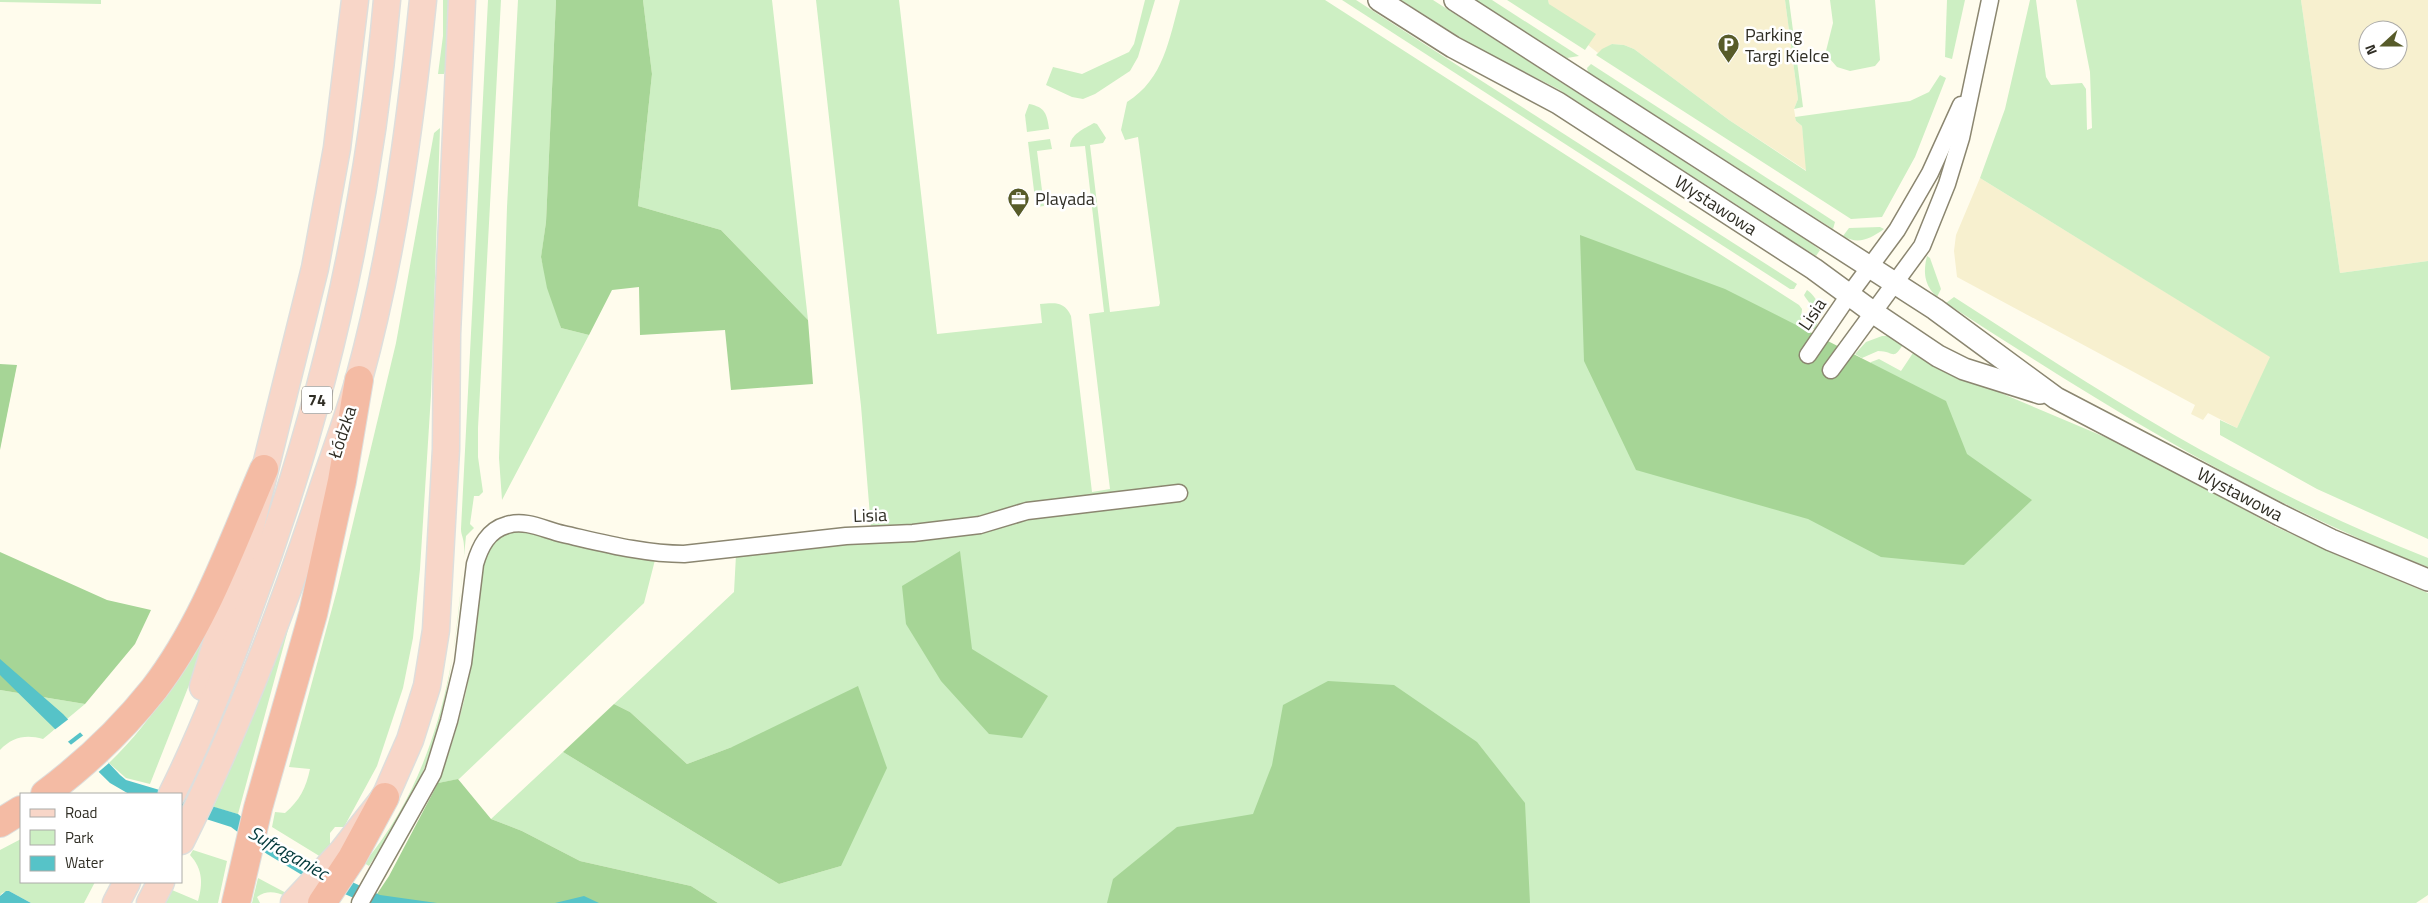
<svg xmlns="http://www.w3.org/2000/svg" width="2428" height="903" viewBox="0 0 2428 903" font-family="'Titillium Web',sans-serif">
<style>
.built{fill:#f7f0cf;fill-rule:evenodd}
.green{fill:#cdefc3}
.forest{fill:#a6d596}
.water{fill:#56c3c8}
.pier{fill:#fffced}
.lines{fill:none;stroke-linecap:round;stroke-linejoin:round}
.minor-casing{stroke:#8b8670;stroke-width:19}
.tertiary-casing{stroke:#8b8670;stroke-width:24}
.primary-casing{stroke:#dededc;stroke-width:29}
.motorway-casing{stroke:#dededc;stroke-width:30}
.minor{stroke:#fff;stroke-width:16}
.tertiary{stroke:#fff;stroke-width:21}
.primary{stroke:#f8d6c8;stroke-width:26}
.motorway{stroke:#f4bba4;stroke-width:28}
.labels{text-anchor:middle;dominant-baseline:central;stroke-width:5;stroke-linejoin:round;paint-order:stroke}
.shield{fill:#fff;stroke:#6e6d66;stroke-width:1}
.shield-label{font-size:16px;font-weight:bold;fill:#302e25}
.poi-label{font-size:18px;fill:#302e25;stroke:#fff;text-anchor:start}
.street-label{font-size:18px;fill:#302e25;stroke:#fff}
.water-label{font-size:19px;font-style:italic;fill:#03393b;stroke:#fff}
</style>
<rect width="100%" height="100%" fill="#fffced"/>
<g class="built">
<path d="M1548,0h237l13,99 -4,10 2,12 6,5 5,45 -78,-51 -95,-71 -10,-4 -12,-1 -14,9 -10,-8 -39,-41z"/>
<path d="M2301,0h127v261l-88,12zM2368,30h30v30h-30z"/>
<path d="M1980,178l291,179 -34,71 -29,-15 -5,7 -12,-6 4,-9 -238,-128 -3,-26 2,-16z"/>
</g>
<g class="green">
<path d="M0,0h101v4l-101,-2z"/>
<path d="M443,0h11l-5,61 -5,13h-6l5,-38z"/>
<path d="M488,0h13l-23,428v29l5,35 -4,4h-5l-4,28 4,4 -8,8c-10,98 -15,192 -64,280 -11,19 -22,33 -33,50l-5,-3c65,-77 90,-180 97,-278 1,-12 5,-35 2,-46 -1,-4 -2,-6 -2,-10z"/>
<path d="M518,0h38l-10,222 -5,36 20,70 28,7 -87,165 -3,-42 8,-251z"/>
<path d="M643,0h129l36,320 -87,-90 -83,-24 14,-132z"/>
<path d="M816,0h83l38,334 105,-11 -2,-19c15,-1 24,-3 31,12l21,176 18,-3 -21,-175 15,-2 -19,-166 -15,1c0,-13 14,-18 24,-24l3,1 9,14 -3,5 -13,2 20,167 49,-6 1,-3 -22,-166 -13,3 -4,-10 6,-28c37,-23 42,-63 53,-102h145l474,305 3,4 -1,11 -14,22 77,32 7,-12 8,-3 22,12 14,-21 55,30 168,71 134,74 67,31 89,37v302l-12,8h-1698l-27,-17 -111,-25 -58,-30 -31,-12 72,-67 216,132 62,-18 -109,-119 -45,17 -57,-52 -16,-8 120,-112 2,-37 135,-27 -10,-122z"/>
<path d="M1145,0h10l-17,57 -8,14 -35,23 -12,5 -11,-2 -26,-12 7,-18 29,7 47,-22 5,-8z"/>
<path d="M1342,0h14l441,284 -3,5h-4z"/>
<path d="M1401,0h32l379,244 8,6 -4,6 -258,-167 -84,-43z"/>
<path d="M1476,0h16l87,56 -12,2z"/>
<path d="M1507,0h41l1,4 47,30 -11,16z"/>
<path d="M1785,0h4l14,107 -9,2 4,-10z"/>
<path d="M1830,0h45l5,60 -5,6 -25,5 -13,-4 -7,-8 -4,-8 7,-28z"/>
<path d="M1947,0h18l-13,59 -7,-2z"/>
<path d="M2030,0h6l10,77 5,8 31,-2 4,6 1,41 5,-2 -2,-56 -14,-72h225l39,273 88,-12v278l-111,-50 -97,-54v-15l17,8 33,-71 -290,-179 25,-69z"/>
<path d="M1612,44l12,1 10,4 95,71 77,51 -4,-45 -6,-5 -1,-4 115,-16 19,-9 11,-17 6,3 -31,79 -33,60 -31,2 -255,-164 6,-6z"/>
<path d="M1591,64l244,158 -2,7 -245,-157 -1,-4z"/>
<path d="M1029,104c16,3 18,10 20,25l-22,3 -2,-17z"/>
<path d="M440,128l-9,267 -11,174 -7,69 -10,50 -26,78 -33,61h-9l-5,6v13l-9,11 -49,-30 3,-15 10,1c15,-13 21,-25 25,-44l-21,-2 48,-177 59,-247 38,-210z"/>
<path d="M1050,139l2,10 -15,2 7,55 -8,1 -8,-65z"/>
<path d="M1880,227l4,2c-14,10 -26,16 -41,7l6,-8z"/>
<path d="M1927,256l3,2 11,31 -4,8c-13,-12 -14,-25 -10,-41z"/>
<path d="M1807,290c15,11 14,24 8,40 -11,-7 -1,-13 -4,-24 -2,-5 -5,-7 -7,-11z"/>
<path d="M1954,297c99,64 199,130 305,184 55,29 112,54 169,77v9c-172,-66 -328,-164 -482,-264z"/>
<path d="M1882,336h9l13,7c-12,19 -9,8 -26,8l-16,7 -7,-4 11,-12z"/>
<path d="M523,528l132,32 -11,43 -185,176 -21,4c14,-37 27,-78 33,-118 5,-30 2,-102 20,-124 7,-8 22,-11 32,-13z"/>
<path d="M221,604l-71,180 -24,-6 -17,-15c48,-46 79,-102 112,-159z"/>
<path d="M292,615l-54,199 -25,-7 3,-6z"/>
<path d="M0,690l85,14 -42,35c-17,-5 -31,-2 -43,11z"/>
<path d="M21,839v43h74l-11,21h-53l-22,-12 -7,2 -2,3v-46z"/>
<path d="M193,850l34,11 -9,42h-54l8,-13 26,11c5,-17 5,-32 -8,-46z"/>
<path d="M258,878l30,16 -2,2c-11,-4 -19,-6 -29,1l3,6h-8z"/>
</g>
<g class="forest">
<path d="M556,0h87l9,74 -14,132 83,24 87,90 5,64 -82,6 -6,-60 -85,5 -1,-48 -27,3 -23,45 -28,-7 -14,-40 -6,-31 5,-35z"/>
<path d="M1580,235l145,54 221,112 21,53 65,46 -68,65 -83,-8 -73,-38 -172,-49 -52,-109z"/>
<path d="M0,364l17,1 -17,85z"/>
<path d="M960,551l12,98 76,47 -26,42 -33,-4 -48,-53 -35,-57 -4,-38z"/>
<path d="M0,552l107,48 44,10 -16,34 -50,60 -85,-14z"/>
<path d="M1328,681l66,4 83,57 48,61 5,100h-423l6,-24 64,-52 76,-13 19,-49 11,-60z"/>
<path d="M858,686l29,82 -46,98 -62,18 -216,-132 51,-48 16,8 57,52 45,-17z"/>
<path d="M458,779l33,40 31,12 58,30 111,25 27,17h-347l18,-27 49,-93z"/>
</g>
<g class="water">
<path d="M0,659l63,55 57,61 6,5 47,14h-44l-19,-11 -107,-105 -3,-3z"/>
<path d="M181,797l57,17 30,26 26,15 86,40 57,8h-72l-63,-28 -35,-21 -36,-27 -50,-16z"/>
<path d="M6,891h3l22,12h-31v-7z"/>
<path d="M584,896l15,7h-44z"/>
</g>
<g class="pier">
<path d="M70,718l12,13 -17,13 -12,-13z"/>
<path d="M85,734l24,29 -14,12 -27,-28z"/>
</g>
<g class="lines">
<defs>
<g id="minor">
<path d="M1808,355l41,-60 48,-65 33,-57 31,-68"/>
<path d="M1831,370l91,-124 25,-62 14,-46 29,-138"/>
<path d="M360,903l73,-130 16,-52 14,-58 12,-99c5,-17 13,-34 32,-39 19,-6 38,5 56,9 40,9 81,20 121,20l162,-18 67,-3 67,-8 47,-14 152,-18"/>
</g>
<g id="tertiary">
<path d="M1379,0l74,47 105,56 256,166 60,44 64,43 26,13 76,24"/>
<path d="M1455,0l480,309 121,89 224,117 51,25 97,40"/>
</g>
<g id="primary">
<path d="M203,687l44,-145 68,-274 22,-120 18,-148"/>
<path d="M172,794c30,-60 55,-124 78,-188 73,-195 119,-398 137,-606"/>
<path d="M181,841c57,-114 102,-232 142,-353 12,-36 26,-72 36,-109 34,-124 51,-252 64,-379"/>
<path d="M116,903l11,-21"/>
<path d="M150,903l11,-21"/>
<path d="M294,903l48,-51 43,-55 25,-57 17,-54 9,-56 10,-181 1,-115 15,-334"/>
</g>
<g id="motorway">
<path d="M45,794c40,-30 78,-66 109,-105 50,-65 78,-146 110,-220"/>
<path d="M0,823l21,-13"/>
<path d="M236,903l22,-95 55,-194 29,-133 17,-101"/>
<path d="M322,903l30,-45 33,-61"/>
</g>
</defs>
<use href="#minor" class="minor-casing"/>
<use href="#tertiary" class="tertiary-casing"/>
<use href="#primary" class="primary-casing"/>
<use href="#motorway" class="motorway-casing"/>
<use href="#minor" class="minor"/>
<use href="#tertiary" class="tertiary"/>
<use href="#primary" class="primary"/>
<use href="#motorway" class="motorway"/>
</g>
<defs>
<symbol id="parking-pin" viewBox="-11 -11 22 30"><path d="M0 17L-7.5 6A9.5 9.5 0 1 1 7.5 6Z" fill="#575b29" stroke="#fff"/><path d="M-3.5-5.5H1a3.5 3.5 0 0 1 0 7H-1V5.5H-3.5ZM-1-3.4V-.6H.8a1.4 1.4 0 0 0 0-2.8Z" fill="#fff"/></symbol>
<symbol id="office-pin" viewBox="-11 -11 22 30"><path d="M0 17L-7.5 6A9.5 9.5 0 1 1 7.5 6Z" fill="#575b29" stroke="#fff"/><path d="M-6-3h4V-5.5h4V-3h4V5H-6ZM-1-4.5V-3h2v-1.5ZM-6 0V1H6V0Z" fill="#fff"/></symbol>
</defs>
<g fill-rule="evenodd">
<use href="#parking-pin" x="1716" y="32" width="25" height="34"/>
<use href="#office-pin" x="1006" y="186" width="25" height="34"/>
</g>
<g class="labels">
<rect class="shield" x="302" y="386.5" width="30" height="27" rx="4"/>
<g class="shield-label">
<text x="317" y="400">74</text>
</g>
<g class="poi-label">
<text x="1745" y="34">Parking<tspan x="1745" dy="21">Targi Kielce</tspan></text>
<text x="1035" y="198">Playada</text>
</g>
<g class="street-label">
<text transform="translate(1716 205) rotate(33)">Wystawowa</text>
<text transform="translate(1812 314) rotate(-56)">Lisia</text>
<text transform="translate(342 432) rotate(-72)">Łódzka</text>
<text transform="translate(2240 494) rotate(28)">Wystawowa</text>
<text transform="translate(870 515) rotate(-2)">Lisia</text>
</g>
<g class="water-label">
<text transform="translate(289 852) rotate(30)">Sufraganiec</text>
</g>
</g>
<rect x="20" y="793" width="162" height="90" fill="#ffffff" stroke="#acaba8"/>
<rect x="30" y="809" width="25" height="8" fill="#f8d6c8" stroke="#acaba8"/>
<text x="65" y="818" font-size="15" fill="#302e25">Road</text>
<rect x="30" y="830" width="25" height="15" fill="#cdefc3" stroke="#acaba8"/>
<text x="65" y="843" font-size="15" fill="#302e25">Park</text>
<rect x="30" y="856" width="25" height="15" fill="#56c3c8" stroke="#acaba8"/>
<text x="65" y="868" font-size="15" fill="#302e25">Water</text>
<g transform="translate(2383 45) rotate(249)"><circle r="24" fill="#ffffff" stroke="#acaba8"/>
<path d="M0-4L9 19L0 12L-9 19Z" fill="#575b29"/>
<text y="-8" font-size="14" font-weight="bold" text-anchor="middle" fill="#302e25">N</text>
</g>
</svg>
